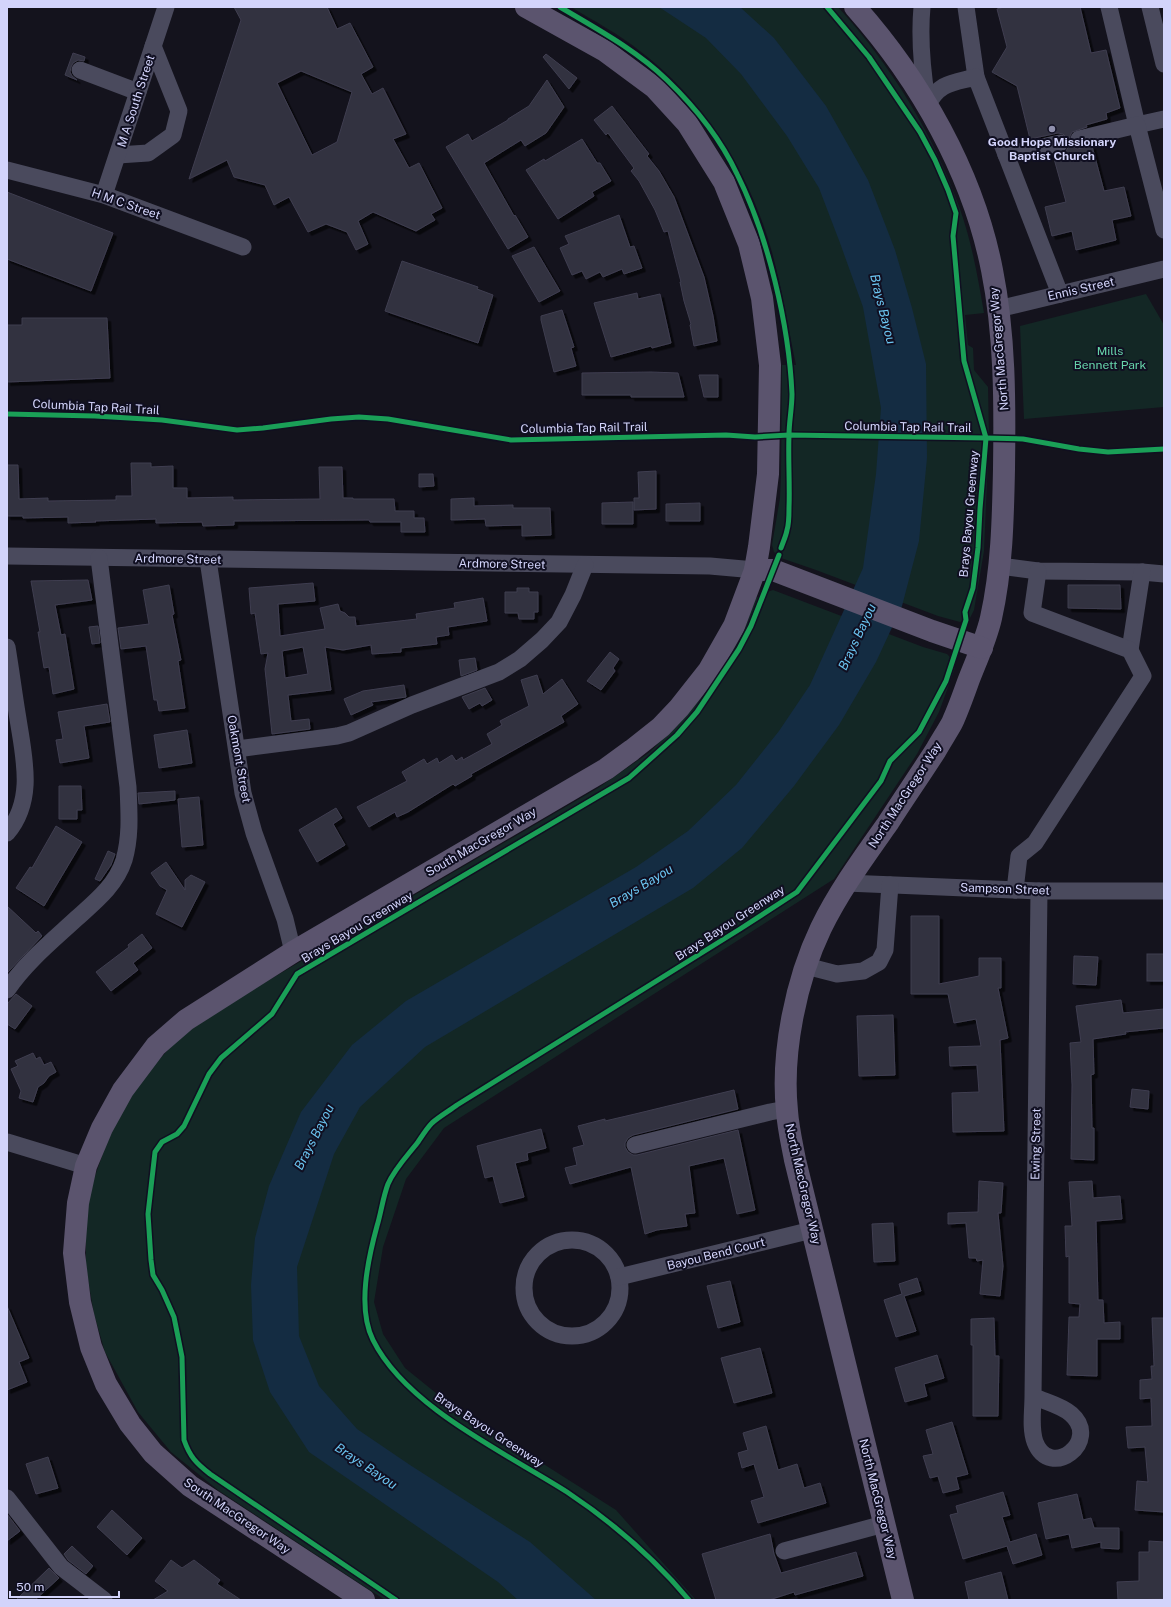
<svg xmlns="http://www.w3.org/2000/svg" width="1171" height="1607" viewBox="0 0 1171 1607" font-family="'Public Sans',sans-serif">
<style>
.green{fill:#132725}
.water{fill:#142c42}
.building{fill:#32313f;stroke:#3f3e50;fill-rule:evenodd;filter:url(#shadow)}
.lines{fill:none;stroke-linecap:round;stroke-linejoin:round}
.minor{stroke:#4a4a5d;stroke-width:17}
.major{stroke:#5b546e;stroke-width:22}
.cycleway-casing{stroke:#100f21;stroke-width:8}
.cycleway{stroke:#1a9f57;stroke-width:5}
.poi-dot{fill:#9090ad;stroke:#100f21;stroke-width:1.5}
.labels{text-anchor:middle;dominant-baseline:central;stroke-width:4;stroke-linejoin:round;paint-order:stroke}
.street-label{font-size:12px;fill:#d3d4fb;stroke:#100f21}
.poi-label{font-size:12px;font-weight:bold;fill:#d3d4fb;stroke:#100f21}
.park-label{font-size:12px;fill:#66d4aa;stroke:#100f21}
.water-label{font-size:13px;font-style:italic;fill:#6bc5f1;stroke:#100f21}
</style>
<defs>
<filter id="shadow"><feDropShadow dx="3.5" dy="3.5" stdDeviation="0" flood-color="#0009"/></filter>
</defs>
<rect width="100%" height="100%" fill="#14131d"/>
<g class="green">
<path d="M571,7h267c53,58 96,128 122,202 12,34 18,69 24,104l-19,2 3,30 5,3 1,22 14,17 1,49 -5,115 -10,59 -4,8 -10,4 -22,-6 -122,-46 -35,-12 -7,-6 -2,-7 8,-47 1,-22 1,-111h14c-8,-38 -14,-76 -24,-113 -22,-79 -67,-151 -132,-201 -21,-17 -46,-30 -69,-44z"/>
<path d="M1146,294l18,31v82l-140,12 -4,-93z"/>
<path d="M773,590l150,57 24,7 5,5 3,9 -16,44 -22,42 -83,125 -390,249 -38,51 -23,68 -9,55 9,32 22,34 47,38 164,104 80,90h-311l-167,-110 -47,-38 -33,-40 -33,-60 -11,-38 -8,-46v-58l8,-31 19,-54 31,-49 33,-36 32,-25 389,-227 52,-36 38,-39 68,-115 8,-5z"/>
</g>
<path class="water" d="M659,7h81l34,31 52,68 42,74 27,70 17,58 14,56 1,94 -8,83 -17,65 -26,56 -37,63 -45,61 -52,62 -49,40 -268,159 -65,60 -26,47 -37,113 2,69 20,50 38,43 53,36 120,77 66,58h-78l-20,-18 -189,-130 -39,-60 -17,-52 -2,-55 4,-47 14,-52 32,-74 51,-67 54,-44 230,-134 52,-36 48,-46 43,-54 31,-46 53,-117 13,-94 5,-66 -18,-101 -23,-64 -21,-55 -32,-52 -46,-62 -35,-36z"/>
<g class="building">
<path d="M234,7h93l10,22 13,-6 23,44 -12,7 11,20 11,-6 23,46 -13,5 16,29 10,-5 23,45 -11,6 4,6 -19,11 -43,-19 -15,9 10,23 -12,6 -9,-18 -21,-8 -18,8 -19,-35 -15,8 -9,-20 -31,-8 -7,-17 -38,19 52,-159zM301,71l51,21 -15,50 -25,13 -35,-72z"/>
<path d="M1004,7h76l11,46 15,-3 14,58 -14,5 1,6 -21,6 1,2 -15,5 -2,4 -1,4 -6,-6 -5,-1 -28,6 -13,-53 -25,-14 15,-25 -10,-38z"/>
<path d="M73,53l12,4 -1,4 -6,-1 -5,3 -2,4 -1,5 2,4 5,4 -12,-5z"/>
<path d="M546,54l31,24 -8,11 -26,-32z"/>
<path d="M547,80l17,27 -18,26 -21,13 -4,-6 -37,23 30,53 1,-1 13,22 -20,12 -62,-102 22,-13 4,7 36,-21v-1l21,-13z"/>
<path d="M612,106l37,48 -2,2 12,15 15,26 30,80 9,39 4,25 -23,5 -4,-21 1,-1 -7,-23 -4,-19h1l-13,-51 -4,1 -9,-22 -16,-29 -8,-10 3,-3 -26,-35 -2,2 -12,-15z"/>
<path d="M582,139l15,24h3l11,18 -19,11 2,4 -36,23 -32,-49 18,-11 1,2z"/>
<path d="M1070,142l2,4 5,3 15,-3 12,45 20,-4 7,29 -19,4 4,20 -40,10 -4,-19 -20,5 -7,-29 21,-5 -13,-47 13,-4 3,-5z"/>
<path d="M7,192l106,41 -22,58 -84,-32z"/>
<path d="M619,215l11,32 4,-1 8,22 -18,6 -2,-5 -19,8 -3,-5 -14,7 -4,-8 -10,4 -12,-27 9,-4 -4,-8z"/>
<path d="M534,247l26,44 -21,11 -27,-46z"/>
<path d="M402,261l76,26 -1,2 16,6 -15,48 -93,-32z"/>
<path d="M637,293l1,6 22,-5 11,49 -19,5 -1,-2 -40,11 -17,-54z"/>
<path d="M562,310l12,37 -3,1 5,18 -22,6 -13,-52v-4z"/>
<path d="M22,318h85l3,60 -103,4v-57h15z"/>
<path d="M651,372l27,1 6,24h-53v-2h-49v-22z"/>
<path d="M699,375h19v22h-14z"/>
<path d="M131,463h20v4l22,-1v22h14v10l46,-1v3l87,-1 -1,-32h23l1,31h10v1h41l1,12h19v7h10l1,14h-24v-10h-31l-1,-2 -135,1v4l-31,1 -1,-4 -46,1v-4l-61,2 1,1 -28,1v-6l-45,1v-2h-16v-51h11l1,34 29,-1v3l68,-1v-4h16z"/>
<path d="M656,471v38l-22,1v-12h5l-1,-26z"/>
<path d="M419,474h14l1,12 -15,1z"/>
<path d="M474,498v8l39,-1v3h37l1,27 -29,1v-11l-36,1 -1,-7 -34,1v-21z"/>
<path d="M633,502v22h-31v-21z"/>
<path d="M700,503v18h-34v-17z"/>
<path d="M88,580l4,20 -37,5 6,30 4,-1 9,55 -21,5 -4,-27 -5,1 -6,-36h2l-9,-51z"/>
<path d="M313,583l2,18 -37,3 2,32 45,-7 -5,-21 18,-4 2,7 5,2 4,4h6l1,9 61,-7 -1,-5 39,-6 -1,-5 29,-5 4,23 -39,6 1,8 -13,2 1,7 -36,4v4l-29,2 -1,-9 -28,5 -18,-3 6,43 -43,5 3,26 18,-2 1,10 -38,5 -7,-65 3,-16 -7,1 -6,-41 -4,1 -2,-26zM303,647l5,27 -23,4 -3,-27z"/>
<path d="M169,585l5,29 -2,1 9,45 -3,1 7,47 -26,3 -2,-11h-3l-8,-54 -25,3 -3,-21 31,-4 -6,-34z"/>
<path d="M1068,585h52l1,24 -53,-1z"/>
<path d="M517,588h12v4h9v20h-4v7h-15l-1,-6h-13v-21h12z"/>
<path d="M98,626l2,17 -8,1 -3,-17z"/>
<path d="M610,652l9,7 -6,9 2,3 -14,19 -14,-9z"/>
<path d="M475,658l2,12 -16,6 -2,-16z"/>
<path d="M537,675l6,19 19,-15 16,25 -17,12 3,6 -93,52 1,2 -17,10 -2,-2 -45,28 -11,5 -2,-5 -26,15 -12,-20 50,-26 -5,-9 22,-13 3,5 10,-6 2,5 13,-8 4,6 6,-4 1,3 29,-16 -5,-10 15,-9 -2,-4 29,-15 -8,-26z"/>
<path d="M404,685l2,12 -35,5 2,3 -22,10 -7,-16 19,-8z"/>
<path d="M485,688l7,12 -10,6 -2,-3 -11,6 -7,-12z"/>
<path d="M107,704l3,18 -26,4 5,32 -29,5 -4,-23 7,-1 -5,-27z"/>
<path d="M187,730l5,33 -33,5 -5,-33z"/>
<path d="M59,786h22l1,24h-5v9h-18z"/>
<path d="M175,791v9l-36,4 -1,-11z"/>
<path d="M199,797l4,48 -21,2 -4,-48z"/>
<path d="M336,808l6,10 -9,6 12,21 -28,17 -18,-32z"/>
<path d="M56,826l26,16 -38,64 -28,-18 14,-21 2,1z"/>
<path d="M108,851l7,3 -4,11 -11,16 -5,-2z"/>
<path d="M166,862l19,28v-10l6,-5 14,7 -23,45 -26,-13 11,-24 -7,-4 -9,-13z"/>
<path d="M7,906l29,27 2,-2 4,5 -35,37z"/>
<path d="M911,916h28v68l40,-8v-18h22v30h-3l10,50 -8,2 4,91 -51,1 -1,-39 27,-1 -2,-27 -27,1 -1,-19 32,-1 -5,-27 -22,4 -6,-29h-37z"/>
<path d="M142,934l10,14 -19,15 5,7 -27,21 -15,-19 33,-25 -1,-2z"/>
<rect x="1147" y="954" width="17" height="27"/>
<path d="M1074,956l24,1 -2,28 -23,-1z"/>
<path d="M16,994l16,12 -17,23 -8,-5v-20z"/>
<path d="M1121,1000l2,13 41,-4v19l-39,4 1,2 -33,5 1,35 -3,1 1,53h2v32l-23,-1 1,-74 -2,-42 11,-1 -5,-36z"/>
<path d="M893,1015l2,60 -36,1 -2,-60z"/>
<path d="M33,1053l3,6 4,-2 4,8 7,-3 5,10 -7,4 -5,7 -6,4 -5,15 -14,-4 2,-7 -10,-22 7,-3 -3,-5z"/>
<path d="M1132,1089l17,2 -1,18 -18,-2z"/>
<path d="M734,1090l4,19 -105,26 -5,3 -3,5v4l3,5 5,3h4l101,-25 17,80 -18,4 -13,-56 -35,8 6,47 -10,1 2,12 -30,4 -12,4 -14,-67 -61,17 -5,-16 12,-3 -4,-17 11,-3 -6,-19 27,-7v2l30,-7z"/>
<path d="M541,1129l5,19 -19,5 1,7 -13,3 9,34 -24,6 -7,-27 -8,2 -8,-32z"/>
<path d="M979,1181l24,2 -2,30h-3l5,53 -3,30 -20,-2 3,-34 -6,1 -1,-3h-7l-3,-35 -18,1v-11l30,-1z"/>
<path d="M1092,1181l1,17 27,-2 2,23 -26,2 2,79h5l1,23 16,-1v17h-23v37l-30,-1 2,-58h10l1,-13 -11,-1v-47l-3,1 -1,-31h7l-3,-44z"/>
<path d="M893,1223l2,38 -21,1 -2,-38z"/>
<path d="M917,1278l4,13 -17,5 12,35 -20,6 -12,-37 18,-6 -3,-10z"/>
<path d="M730,1281l10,41 -22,6 -11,-42z"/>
<path d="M7,1306l22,52 -10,4 8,20 -20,8z"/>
<path d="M994,1318l1,38h4l-1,60h-25v-71h-2v-26z"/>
<path d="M1152,1318h12v194l-29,-2 2,-29 11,1 -3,-35 -17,1 -2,-21 26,-1 -1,-28 -11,1v-19l12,-1 -1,-13h3z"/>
<path d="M760,1348l12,45 -38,10 -13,-45z"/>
<path d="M937,1355l7,23 -20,6 3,12 -22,6 -10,-34z"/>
<path d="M952,1422l16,52 -12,3 3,12 -16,4 -5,-17 -8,2 -7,-22 10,-2 -7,-24z"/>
<path d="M766,1426l12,44 19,-6 7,24 16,-5 6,20 -68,20 -7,-22 13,-4 -10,-33 -12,4 -4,-15 10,-3 -5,-17z"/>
<path d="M48,1457l10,31 -22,6 -10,-30z"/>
<path d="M1003,1492l7,23 -8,2 8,25 26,-8 6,21 -29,9 -6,-18 -44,13 -13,-44 8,-2 -2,-7z"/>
<path d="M1077,1494l6,26 8,-2 3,10h25v21l-18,-1v-6l-29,6 -3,-14 -23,5 -8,-36z"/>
<path d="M112,1510l30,28 -15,17 -30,-28z"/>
<path d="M7,1514l13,17 -13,10z"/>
<path d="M770,1534l4,20 7,19 75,-21 7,24 -68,19 -1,-3 -25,8h-53l-14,-46z"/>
<path d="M1149,1541l15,1v57l-46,1 -1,-18 22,-1v-29h10z"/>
<path d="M72,1546l21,20 -7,8 -18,-14 -4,-6z"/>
<path d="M171,1560l11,8 12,-8 26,20 -3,4 24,16h-88l15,-9 -13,-10z"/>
<path d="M49,1568l10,10 -24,22h-19z"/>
<path d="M1001,1572l7,28h-39l-4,-18z"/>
</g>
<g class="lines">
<g class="minor">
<path d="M922,7c-3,32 0,62 5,94"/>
<path d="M966,7l10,70"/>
<path d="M1109,7l28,118 27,-6"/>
<path d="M1150,7l14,57"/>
<path d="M80,70l58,22"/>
<path d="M927,106c12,-24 26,-23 49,-29l84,217"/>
<path d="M1079,139l58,-14 27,105"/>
<path d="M118,155l30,-2 25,-18 6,-24 -26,-65"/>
<path d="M1006,155l54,-12"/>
<path d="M7,170l97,25 139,52"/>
<path d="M104,195l62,-188"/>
<path d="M998,309l166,-40"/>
<path d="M7,556l703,10 45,4"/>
<path d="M208,560l35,233 11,40 31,86 8,33"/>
<path d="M1000,566l38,5 104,1 22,2"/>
<path d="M7,647c4,24 7,48 11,72 6,39 17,81 -11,114"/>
<path d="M1130,650l12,-78"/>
<path d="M237,749l100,-13 12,-3 63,-28 87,-33 21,-13 22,-19 17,-18 14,-27 12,-30"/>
<path d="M846,883l193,8h125"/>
<path d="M1015,890l4,-34 16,-13 108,-167 -13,-26 -98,-37 6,-42"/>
<path d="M806,966l31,8 26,-3 16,-9 6,-12 5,-65"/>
<path d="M7,990c19,-28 45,-49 70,-72 19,-17 39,-33 47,-58 7,-24 5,-48 4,-73l-29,-229"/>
<path d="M7,1142l79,24"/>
<path d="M635,1145l135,-33 16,-3"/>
<circle cx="572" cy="1288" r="48"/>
<path d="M619,1277l193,-47"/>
<path d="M1033,1396c12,6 28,9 38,18 31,27 -21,67 -36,28 -5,-14 -2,-31 -2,-46l6,-505"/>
<path d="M7,1498l54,69 43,33"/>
<path d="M784,1551l100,-27"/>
</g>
<g class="major">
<path d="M855,7c65,73 118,166 137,263 13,65 13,132 12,199 -1,50 -2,100 -13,149 -5,22 -15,43 -23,64 -5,14 -10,28 -16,41 -5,9 -11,18 -16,27 -16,25 -32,48 -48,73 -24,34 -49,68 -67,105 -25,52 -40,125 -34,183 1,16 5,33 8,49l108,440"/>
<path d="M755,570h18l159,61 50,17"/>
<path d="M364,1600l-174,-114 -37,-33 -23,-29 -24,-40 -15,-37 -11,-45 -6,-49 4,-50 8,-37 16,-38 21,-38 33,-44 30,-26 107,-68 313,-183 26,-19 29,-23 18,-19 30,-38 25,-44 21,-56 4,-23 9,-73 2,-109 -8,-67 -13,-54 -25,-62 -37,-59 -32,-35 -50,-37 -79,-44"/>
</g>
<defs>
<g id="cycleway">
<path d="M560,7c37,22 76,43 107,73 27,26 54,60 70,94 31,62 52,151 55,220 0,14 -3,28 -3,41 -1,25 1,49 0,73 0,7 0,16 -2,22 -1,6 -4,12 -6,18"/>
<path d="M7,414l88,2 67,4 75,10 26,-2 68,-9 28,-2 29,2 123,21 215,-5 29,2 34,-2 197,3 37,1 56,10 29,3 56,-3"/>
<path d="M396,1600l-186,-126c-14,-11 -20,-17 -26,-34l-2,-83 -8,-40 -12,-27 -9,-15 -2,-15 -3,-46 7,-62 7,-10 15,-8 7,-8 25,-52 12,-16 51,-44 25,-40 332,-196 48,-43 20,-23 42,-63 12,-23 28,-71"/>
<path d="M689,1600c-35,-42 -77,-78 -122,-108 -61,-39 -161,-85 -194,-152 -16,-32 -5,-81 4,-114 4,-13 6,-29 11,-42 7,-16 20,-29 30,-42 4,-6 9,-14 14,-19 8,-7 17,-12 25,-18l283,-176 57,-37 84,-111 9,-20 29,-29 27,-51 20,-61 -1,-8 8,-24 5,-40 2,-39 6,-71 -22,-77 -11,-125 3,-23 -8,-23 -13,-30 -15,-28 -51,-75 -42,-50"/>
</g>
</defs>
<use href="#cycleway" class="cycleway-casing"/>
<use href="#cycleway" class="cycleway"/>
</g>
<circle class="poi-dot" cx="1052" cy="129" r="4"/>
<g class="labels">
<g class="street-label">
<text transform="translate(136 101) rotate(-72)">M A South Street</text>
<text transform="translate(126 204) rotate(19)">H M C Street</text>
<text transform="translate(1081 289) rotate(-13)">Ennis Street</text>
<text transform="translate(999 349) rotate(-95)">North MacGregor Way</text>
<text transform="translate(96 407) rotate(3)">Columbia Tap Rail Trail</text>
<text transform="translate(908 427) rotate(1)">Columbia Tap Rail Trail</text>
<text transform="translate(584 428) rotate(-1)">Columbia Tap Rail Trail</text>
<text transform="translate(969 514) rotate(-85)">Brays Bayou Greenway</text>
<text transform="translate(178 559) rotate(1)">Ardmore Street</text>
<text transform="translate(502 564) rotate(1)">Ardmore Street</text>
<text transform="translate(239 759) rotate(80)">Oakmont Street</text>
<text transform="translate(905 795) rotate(-57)">North MacGregor Way</text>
<text transform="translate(481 842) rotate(-30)">South MacGregor Way</text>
<text transform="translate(1005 889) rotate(2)">Sampson Street</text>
<text transform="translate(730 923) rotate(-33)">Brays Bayou Greenway</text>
<text transform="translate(357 927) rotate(-31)">Brays Bayou Greenway</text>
<text transform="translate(1036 1144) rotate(-89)">Ewing Street</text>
<text transform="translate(803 1184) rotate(77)">North MacGregor Way</text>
<text transform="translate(716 1254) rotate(-14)">Bayou Bend Court</text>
<text transform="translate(489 1430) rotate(33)">Brays Bayou Greenway</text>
<text transform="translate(878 1499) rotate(76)">North MacGregor Way</text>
<text transform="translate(237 1516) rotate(34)">South MacGregor Way</text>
</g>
<g class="poi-label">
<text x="1052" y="142">Good Hope Missionary<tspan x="1052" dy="14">Baptist Church</tspan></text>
</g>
<g class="park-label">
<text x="1110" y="351">Mills<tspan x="1110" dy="14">Bennett Park</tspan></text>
</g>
<g class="water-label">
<text transform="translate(883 309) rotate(76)">Brays Bayou</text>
<text transform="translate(857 637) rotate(-65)">Brays Bayou</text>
<text transform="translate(641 886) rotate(-31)">Brays Bayou</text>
<text transform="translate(314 1137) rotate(-63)">Brays Bayou</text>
<text transform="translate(366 1466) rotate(34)">Brays Bayou</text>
</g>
</g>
<rect width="1171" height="1607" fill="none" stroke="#d3d4fb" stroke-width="16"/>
<path d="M10 1591v6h109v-6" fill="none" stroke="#d3d4fb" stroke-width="2"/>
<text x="16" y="1591" font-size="12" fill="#d3d4fb" stroke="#100f21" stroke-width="3" paint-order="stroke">50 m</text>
</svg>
